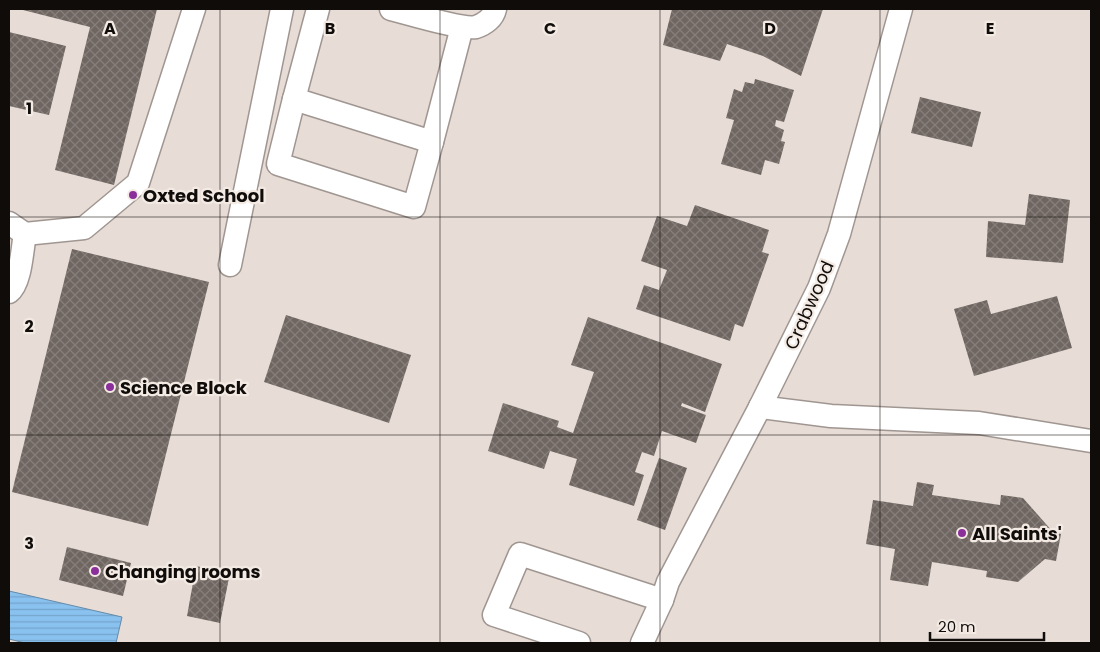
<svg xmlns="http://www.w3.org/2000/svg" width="1100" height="652" viewBox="0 0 1100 652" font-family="Poppins,sans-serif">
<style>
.water{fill:url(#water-rules);stroke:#648baa}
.building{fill:url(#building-cross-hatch)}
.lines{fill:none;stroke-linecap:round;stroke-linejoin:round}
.service-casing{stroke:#a09691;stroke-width:25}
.service{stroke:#fff;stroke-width:22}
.grid{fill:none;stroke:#0f0c0a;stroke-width:1;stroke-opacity:0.55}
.poi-dot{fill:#8b2f9a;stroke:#f4eae4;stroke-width:2}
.labels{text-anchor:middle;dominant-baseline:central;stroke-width:4.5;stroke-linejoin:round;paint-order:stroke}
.poi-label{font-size:18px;font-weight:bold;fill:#0f0c0a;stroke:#f4eae4;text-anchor:start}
.street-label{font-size:18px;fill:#0f0c0a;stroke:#f4eae4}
.grid-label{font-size:16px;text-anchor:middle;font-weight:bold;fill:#0f0c0a;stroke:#f4eae4;stroke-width:4.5;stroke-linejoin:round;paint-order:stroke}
</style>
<defs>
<pattern id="water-rules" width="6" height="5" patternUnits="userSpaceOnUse" patternTransform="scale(1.25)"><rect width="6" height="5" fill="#89c1ef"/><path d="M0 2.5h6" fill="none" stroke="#75a5cc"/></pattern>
<pattern id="building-cross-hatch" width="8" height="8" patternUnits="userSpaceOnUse" patternTransform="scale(1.25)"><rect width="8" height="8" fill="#706661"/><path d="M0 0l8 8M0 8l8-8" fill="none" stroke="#857e7a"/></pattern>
</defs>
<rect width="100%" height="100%" fill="#e7dcd6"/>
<path class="water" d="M9,591l113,26 -6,26h-91l-16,-4z"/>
<g class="building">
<path d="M19,9h138l-43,176 -59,-15 35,-143z"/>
<path d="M672,9h151l-22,67 -38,-20 -36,-12 -7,17 -57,-16z"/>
<path d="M9,32l57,14 -17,69 -40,-9z"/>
<path d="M755,79l39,11 -10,32 -8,-2 -1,6 9,4 -3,11 4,1 -6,22 -14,-4 -4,15 -40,-11 13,-44 -8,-2 8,-29 8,3 3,-10 9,2z"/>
<path d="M920,97l61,15 -9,35 -61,-14z"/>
<path d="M1029,194l41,6 -7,63 -77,-6 2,-36 37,4z"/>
<path d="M695,205l74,25 -7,22 7,2 -26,73 -8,-3 -5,17 -94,-32 8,-24 15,5 8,-20 -26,-9 16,-45 30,10z"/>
<path d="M72,249l137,33 -61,244 -136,-34z"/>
<path d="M1057,296l15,52 -98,28 -20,-67 33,-9 4,14z"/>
<path d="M286,315l125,40 -22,68 -125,-41z"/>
<path d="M588,317l134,47 -17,48 -23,-9 -1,3 25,9 -10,28 -34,-12 -8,25 -12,-4 -7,20 9,3 -10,31 -65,-21 8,-26 -27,-8 -6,18 -56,-18 15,-48 56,18 -2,6 16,6 21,-61 -23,-7z"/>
<path d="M659,458l28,10 -22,62 -28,-10z"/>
<path d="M917,482l17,3 -2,10 68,10 1,-10 22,3 30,34 8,2 -5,27 -11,-2 -27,23 -32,-5 1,-6 -55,-9 -4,24 -38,-6 5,-31 -29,-5 7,-44 40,6z"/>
<path d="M67,547l64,16 -8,33 -64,-16z"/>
<path d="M196,566l34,7 -10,50 -33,-7z"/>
</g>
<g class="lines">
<defs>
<g id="service">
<path d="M318,9l-24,90 138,43 30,-115"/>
<path d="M391,9c16,4 72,21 85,18 9,-3 17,-9 19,-18"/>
<path d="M294,99l-16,65 136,43 18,-65"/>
<path d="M9,223l16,11 59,-6 54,-45 56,-174"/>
<path d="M230,265l52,-256"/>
<path d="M9,292c12,-9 13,-43 16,-58"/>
<path d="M760,407l71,9 148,7 112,18"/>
<path d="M662,600l6,-18 92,-175 59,-119 20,-54 62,-225"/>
<path d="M579,643l-85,-28 26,-61 142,46 -20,43"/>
</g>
</defs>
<use href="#service" class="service-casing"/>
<use href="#service" class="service"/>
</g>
<path class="grid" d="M220,9v634M440,9v634M660,9v634M880,9v634M9,217h1082M9,435h1082"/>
<g class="poi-dot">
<circle cx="133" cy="195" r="5"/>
<circle cx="110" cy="387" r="5"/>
<circle cx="962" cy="533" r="5"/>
<circle cx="95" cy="571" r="5"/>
</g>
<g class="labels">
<g class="poi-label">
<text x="143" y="195">Oxted School</text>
<text x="120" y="387">Science Block</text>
<text x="972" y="533">All Saints'</text>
<text x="105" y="571">Changing rooms</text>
</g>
<g class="street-label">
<text transform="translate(809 305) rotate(-66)">Crabwood</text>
</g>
</g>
<g class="grid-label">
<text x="110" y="34">A</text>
<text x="330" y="34">B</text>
<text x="550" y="34">C</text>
<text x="770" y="34">D</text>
<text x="990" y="34">E</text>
<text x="29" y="114">1</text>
<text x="29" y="332">2</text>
<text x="29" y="549">3</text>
</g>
<rect width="1100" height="652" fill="none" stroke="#0f0c0a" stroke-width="20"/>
<path d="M930 632v8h114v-8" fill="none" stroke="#0f0c0a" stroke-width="2.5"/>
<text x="938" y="632" font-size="15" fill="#0f0c0a" stroke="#f4eae4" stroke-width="4" paint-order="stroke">20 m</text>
</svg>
